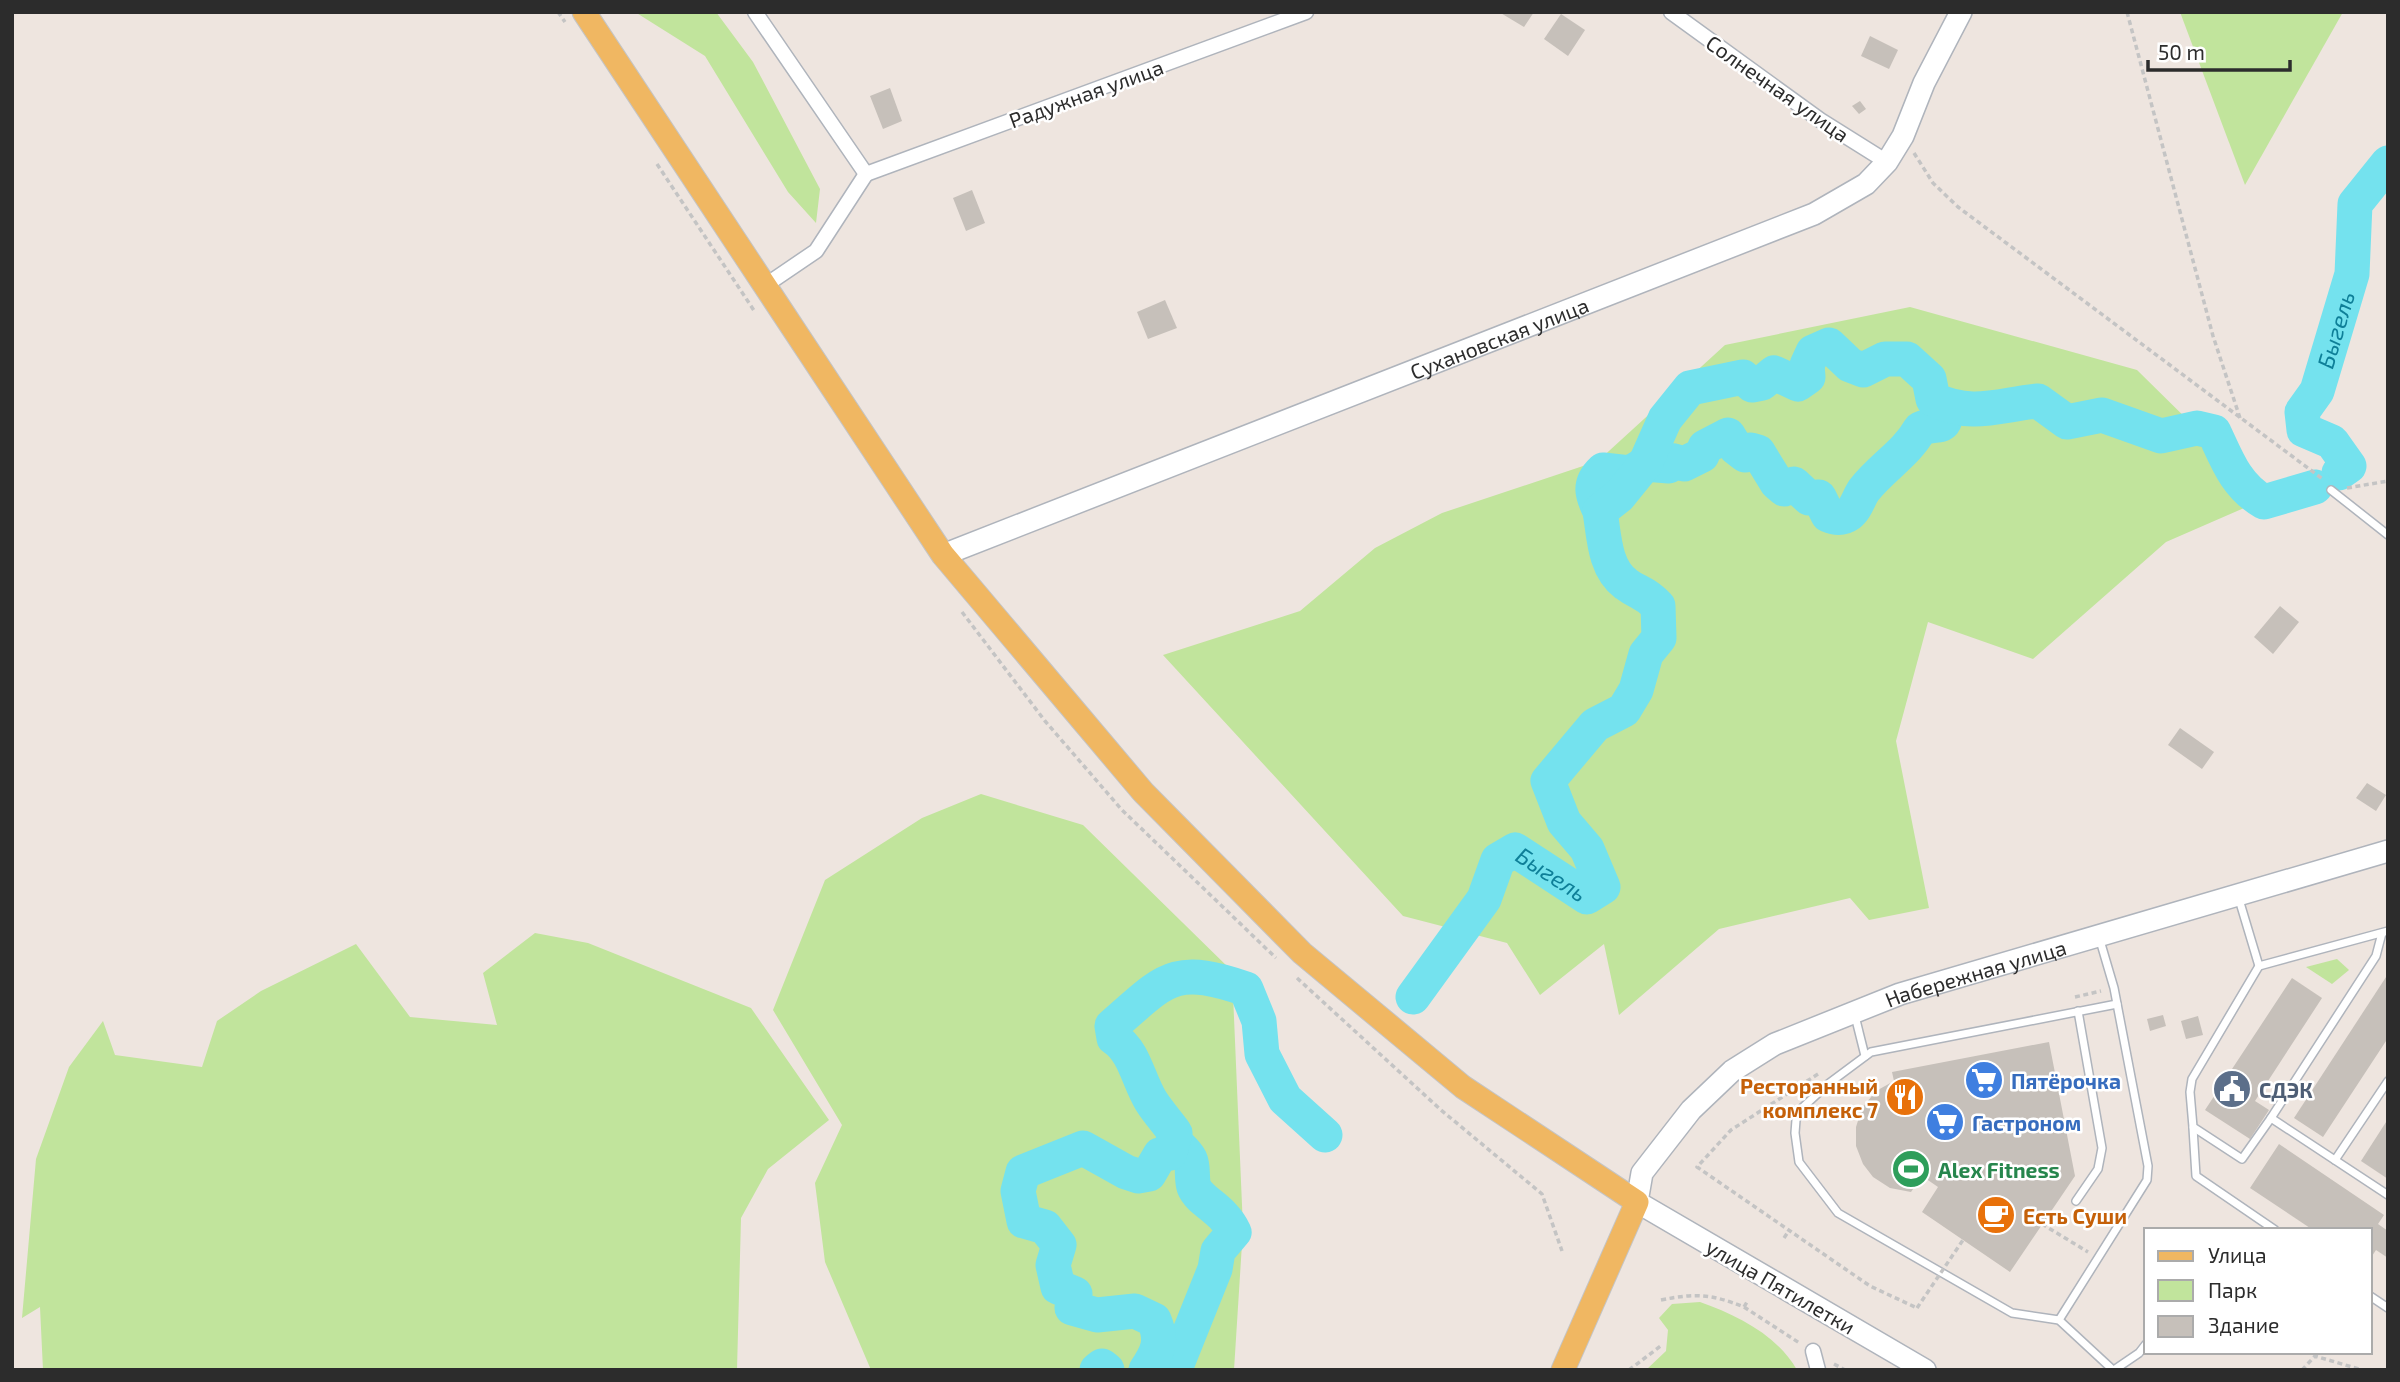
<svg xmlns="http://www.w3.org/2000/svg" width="2400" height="1382" viewBox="0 0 2400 1382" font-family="'Exo 2',sans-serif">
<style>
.green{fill:#c1e49c}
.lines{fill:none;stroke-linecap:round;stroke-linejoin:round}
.river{stroke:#74e2ee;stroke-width:35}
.building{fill:#c6c0ba}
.lane-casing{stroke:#afb4bc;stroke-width:10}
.street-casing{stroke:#afb4bc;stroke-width:17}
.secondary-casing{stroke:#afb4bc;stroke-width:24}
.primary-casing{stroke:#c4c4c4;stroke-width:25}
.path{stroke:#c4c4c4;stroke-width:3.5;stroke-dasharray:5 3.5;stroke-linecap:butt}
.lane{stroke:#fff;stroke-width:7}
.street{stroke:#fff;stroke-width:14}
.secondary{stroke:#fff;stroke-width:21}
.primary{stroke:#f0b762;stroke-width:23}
.path-bridge{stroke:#c4c4c4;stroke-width:3.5;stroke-dasharray:5 3.5;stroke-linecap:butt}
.labels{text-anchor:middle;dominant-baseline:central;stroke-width:5;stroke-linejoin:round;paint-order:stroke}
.street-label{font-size:21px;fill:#2c2c2c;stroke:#fff}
.shop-label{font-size:21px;font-weight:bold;fill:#366cbe;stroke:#fff;text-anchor:start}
.food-label{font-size:21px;font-weight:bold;fill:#c56008;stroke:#fff;text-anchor:end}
.service-label{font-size:21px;font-weight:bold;fill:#4e5e75;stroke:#fff;text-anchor:start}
.leisure-label{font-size:21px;font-weight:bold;fill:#27864d;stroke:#fff;text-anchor:start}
.water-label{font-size:23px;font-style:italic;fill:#0e7f98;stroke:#fff}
</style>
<rect width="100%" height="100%" fill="#eee5df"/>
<g class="green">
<path d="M635,12h81l37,50 67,127 -4,34 -28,-31 -83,-136z"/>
<path d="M2180,12h163l-98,173z"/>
<path d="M1910,307l227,63 130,128 -101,44 -133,117 -105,-37 -32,119 33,167 -60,12 -19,-22 -131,31 -100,86 -15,-71 -64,51 -33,-52 -104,-27 -240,-261 137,-44 75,-63 67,-35 156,-52 127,-116z"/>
<path d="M981,794l102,31 149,146 11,257 -9,142h-363l-46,-108 -10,-79 27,-58 -69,-115 52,-130 97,-62z"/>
<path d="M535,933l53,10 163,65 78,112 -61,49 -27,49 -4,152h-694l-3,-63 -18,11 14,-159 33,-92 34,-46 12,34 87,12 15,-46 44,-30 95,-47 54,73 87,8 -14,-52z"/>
<path d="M2337,959l12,11 -17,14 -26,-17z"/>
<path d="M1700,1302c37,13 77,33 97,68h-151l20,-19 2,-21 -9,-12 13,-14z"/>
</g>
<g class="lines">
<g class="river">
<path id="s1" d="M2339,473l10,-7 -17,-24 -28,-12 -2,-18 15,-21 35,-117 3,-70 33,-41"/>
<path d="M1600,511c-8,-16 -12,-27 3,-41l27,3 15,-9 24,2 5,-5 10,3 18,-9 3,-8 23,-12 8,13 9,7 6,-5 7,2 19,31 7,6 10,-5 15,14 10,-1 9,18c7,3 14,4 21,-1 7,-5 10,-17 15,-24 18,-23 42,-36 56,-61 19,-9 25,5 28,-23"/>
<path id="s2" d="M1413,997l71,-98 14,-39 17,-10 72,47 16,-10 -16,-38 -23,-27 -16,-41 47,-56 29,-15 12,-20 10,-36 13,-16 -1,-32c-14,-15 -19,-12 -32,-22 -22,-16 -22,-49 -26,-73l19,-15 26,-32 20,-45 25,-31 53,-11 9,8 10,-2 12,-10 24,11 10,-7 -1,-12 6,-13 16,-7 21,20 13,5 22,-11h22l22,20 4,20c39,19 65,6 105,2l29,21 35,-7 59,21 36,-8 17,4c13,28 22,54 50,70l51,-15"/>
<path d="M1175,1142c5,5 12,11 15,17 4,8 1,19 4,28 6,15 29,21 40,45l-16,19 -3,18 -40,100 1,-2"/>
<path d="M1097,1370l5,-4 5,4"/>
<path d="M1146,1370c12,-18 17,-29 8,-50l-19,-9 -38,4 -25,-7 3,-14 -17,-7 -5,-22 6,-20 -14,-18 -21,-6 -6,-30 5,-19 60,-24 43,24 12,4 11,-2 11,-19 10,-2 5,-20c-8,-11 -17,-21 -24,-32 -13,-21 -16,-49 -37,-63l-2,-12c54,-47 61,-62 134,-37l13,32 3,33 23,45 40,36"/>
</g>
</g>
<g class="building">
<path d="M1499,12h35l-10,15z"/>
<path d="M1561,14l24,16 -17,26 -24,-17z"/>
<path d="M1870,36l28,14 -9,19 -28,-13z"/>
<path d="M890,88l12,33 -19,8 -13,-33z"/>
<path d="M1860,101l6,8 -7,5 -7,-8z"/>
<path d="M972,190l13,33 -19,8 -13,-33z"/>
<path d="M1165,300l12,28 -29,11 -11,-27z"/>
<path d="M2280,606l19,16 -26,32 -19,-17z"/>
<path d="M2180,728l34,24 -12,17 -34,-24z"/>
<path d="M2367,783l19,12 -10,16 -20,-13z"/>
<path d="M2388,974v64l-65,99 -29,-19z"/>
<path d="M2292,978l30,20 -67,103 14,9 -19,29 -45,-29z"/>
<path d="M2163,1015l3,11 -16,5 -3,-12z"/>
<path d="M2198,1016l5,19 -17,4 -5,-18z"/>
<path d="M2049,1042l26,134 -65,96 -88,-60 16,-25 -16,-11 -11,16 -21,-4 -17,-11 -10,-13 -7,-18v-19l6,-19 14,-17 18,-10 -2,-9z"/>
<path d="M2388,1119v60l-27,-18z"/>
<path d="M2279,1144l105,71 -6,9 10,7v27l-12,-8 -6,9v-29h-57l-63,-42z"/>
</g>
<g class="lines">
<defs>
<g id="lane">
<path d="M2331,490l57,45"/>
<path d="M2238,896l21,70 129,-35"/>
<path d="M2259,966l-67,113 -2,13 3,35 49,32 29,-41 117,77"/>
<path d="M1855,1016l10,40"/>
<path d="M2271,1118l105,-162 6,-23"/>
<path d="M2193,1128l3,48 79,54"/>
<path d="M2335,1160l53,-79"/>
<path d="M2076,1201l22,-32 4,-21 -24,-137"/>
<path d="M2370,1296l18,12"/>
<path d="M2059,1320l88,-140 1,-14 -34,-178 -15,-51"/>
<path d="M2113,1370l-54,-50 -47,-7 -174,-100 -39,-51 -4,-29 1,-13 6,-12 26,-24 43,-32 246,-48"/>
<path d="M2114,1370l25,-17 7,-9"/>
</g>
<g id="street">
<path d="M755,12l111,162"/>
<path d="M1671,12l149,108 67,42"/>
<path d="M866,174l440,-162"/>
<path d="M763,287l53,-36 50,-77"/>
<path d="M1813,1351l5,19"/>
</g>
<g id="secondary">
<path id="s3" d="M943,555l871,-341 52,-30 21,-22 16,-26 21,-53 37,-71"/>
<path id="s4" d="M1925,1370l-288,-168 5,-29 49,-63 41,-39 43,-27 125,-50 488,-143"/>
</g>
<path id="primary" d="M584,12l359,543 200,237 159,161 161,134 174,115 -74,168"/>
</defs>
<use href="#lane" class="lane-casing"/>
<use href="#street" class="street-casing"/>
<use href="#secondary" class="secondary-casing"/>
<use href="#primary" class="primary-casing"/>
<g class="path">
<path d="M558,12l7,10"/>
<path d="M2127,12l86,324 27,82"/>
<path d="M1914,153l19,30 25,24 366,273"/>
<path d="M657,164l98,148"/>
<path d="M2347,488l41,-7"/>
<path d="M962,612l83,109 77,89 154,148"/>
<path d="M1297,978l144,132 101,84 20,57"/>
<path d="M2075,997l26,-6"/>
<path d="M1818,1074l-87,56 -34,37 173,119 47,22"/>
<path d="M2042,1224l46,28"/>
<path d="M1784,1238l4,-6"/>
<path d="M1661,1300c35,-7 50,-6 83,7l3,-5"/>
<path d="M1744,1307l57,37"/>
<path d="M1834,1364l11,6"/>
<path d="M1629,1370l33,-25"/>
<path d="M2302,1370l13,-14 47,14"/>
</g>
<use href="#lane" class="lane"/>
<use href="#street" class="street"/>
<use href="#secondary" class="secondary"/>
<use href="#primary" class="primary"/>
<path class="path-bridge" d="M1917,1308l46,-68"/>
</g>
<defs>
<symbol id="supermarket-disc" viewBox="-11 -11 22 22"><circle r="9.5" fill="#3f7fe0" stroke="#fff"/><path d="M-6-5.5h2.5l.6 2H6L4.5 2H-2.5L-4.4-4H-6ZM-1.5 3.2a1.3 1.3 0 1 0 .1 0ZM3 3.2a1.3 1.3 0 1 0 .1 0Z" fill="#fff"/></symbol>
<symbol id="civic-disc" viewBox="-11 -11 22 22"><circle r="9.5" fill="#5c6f8a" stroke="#fff"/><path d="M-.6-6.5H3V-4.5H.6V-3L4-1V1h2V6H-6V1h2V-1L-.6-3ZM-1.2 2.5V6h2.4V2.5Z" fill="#fff"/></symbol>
<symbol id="restaurant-disc" viewBox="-11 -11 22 22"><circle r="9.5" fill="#e8710a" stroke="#fff"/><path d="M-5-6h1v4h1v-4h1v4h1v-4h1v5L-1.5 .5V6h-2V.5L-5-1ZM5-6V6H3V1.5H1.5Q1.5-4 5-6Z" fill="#fff"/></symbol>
<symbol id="stadium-disc" viewBox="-11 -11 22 22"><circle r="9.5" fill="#2e9e5b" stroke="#fff"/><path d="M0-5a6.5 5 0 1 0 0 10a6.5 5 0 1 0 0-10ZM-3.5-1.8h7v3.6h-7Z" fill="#fff"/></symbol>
<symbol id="cafe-disc" viewBox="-11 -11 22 22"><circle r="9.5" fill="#e8710a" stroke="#fff"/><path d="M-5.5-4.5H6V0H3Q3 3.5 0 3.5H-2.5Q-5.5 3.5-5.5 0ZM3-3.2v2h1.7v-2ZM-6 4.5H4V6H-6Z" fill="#fff"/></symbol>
</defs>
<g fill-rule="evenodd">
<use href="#supermarket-disc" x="1962" y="1058" width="44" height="44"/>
<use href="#civic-disc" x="2210" y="1067" width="44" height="44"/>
<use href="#restaurant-disc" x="1883" y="1075" width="44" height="44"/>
<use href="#supermarket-disc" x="1923" y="1100" width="44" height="44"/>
<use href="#stadium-disc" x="1889" y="1147" width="44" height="44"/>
<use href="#cafe-disc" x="1974" y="1193" width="44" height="44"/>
</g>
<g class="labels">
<g class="street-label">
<text transform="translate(1778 88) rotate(35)">Солнечная улица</text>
<text transform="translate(1086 93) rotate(-20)">Радужная улица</text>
<text stroke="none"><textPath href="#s3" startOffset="597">Сухановская улица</textPath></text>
<text stroke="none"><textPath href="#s4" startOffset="763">Набережная улица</textPath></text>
<text transform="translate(1781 1286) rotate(30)">улица Пятилетки</text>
</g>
<g class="shop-label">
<text x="2011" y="1080">Пятёрочка</text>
<text x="1972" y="1122">Гастроном</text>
</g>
<g class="food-label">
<text x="1878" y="1085">Ресторанный<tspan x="1878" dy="24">комплекс 7</tspan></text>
<text x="2023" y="1215" text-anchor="start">Есть Суши</text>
</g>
<g class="service-label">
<text x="2259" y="1089">СДЭК</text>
</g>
<g class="leisure-label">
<text x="1938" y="1169">Alex Fitness</text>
</g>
<g class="water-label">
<text stroke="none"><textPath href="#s1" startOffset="180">Быгель</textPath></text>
<text stroke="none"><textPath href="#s2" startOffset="226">Быгель</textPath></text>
</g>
</g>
<rect width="2400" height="1382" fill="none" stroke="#2c2c2c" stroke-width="28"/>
<rect x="2144" y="1228" width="228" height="126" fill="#ffffff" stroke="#ababab" stroke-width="2"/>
<rect x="2158" y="1251" width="35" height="10" fill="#f0b762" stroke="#ababab" stroke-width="2"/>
<text x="2208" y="1263" font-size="21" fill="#2c2c2c">Улица</text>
<rect x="2158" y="1280" width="35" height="21" fill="#c1e49c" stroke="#ababab" stroke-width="2"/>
<text x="2208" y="1298" font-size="21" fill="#2c2c2c">Парк</text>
<rect x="2158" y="1316" width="35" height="21" fill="#c6c0ba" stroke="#ababab" stroke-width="2"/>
<text x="2208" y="1333" font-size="21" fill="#2c2c2c">Здание</text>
<path d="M2148 60v10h142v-10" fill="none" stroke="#2c2c2c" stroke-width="3.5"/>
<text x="2158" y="60" font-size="21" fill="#2c2c2c" stroke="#ffffff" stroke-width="5" paint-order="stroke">50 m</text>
</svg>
